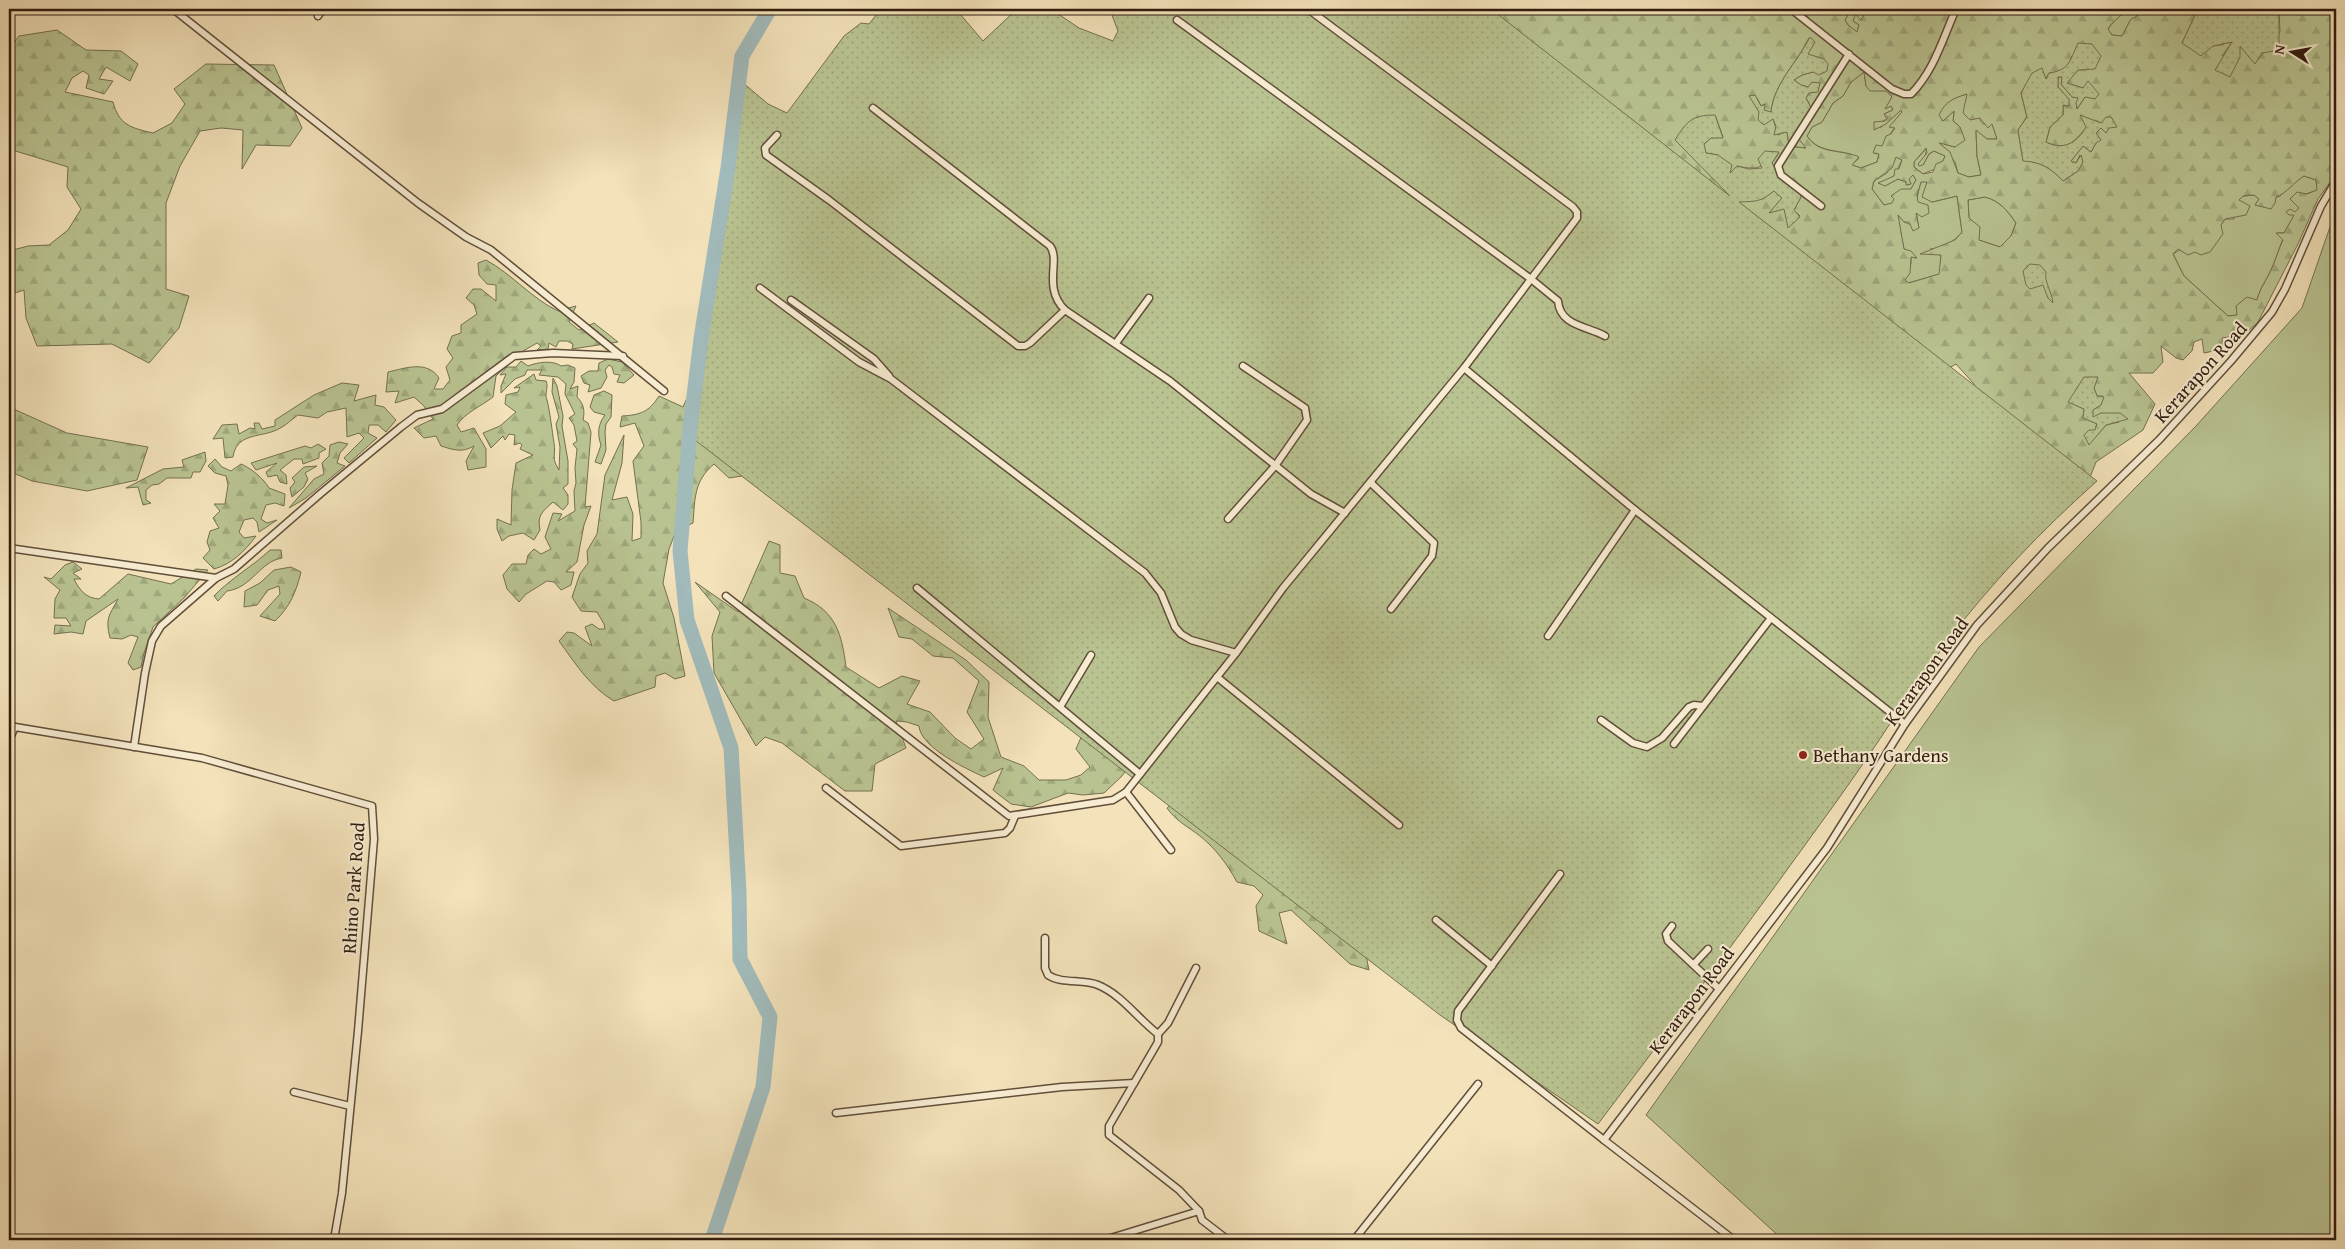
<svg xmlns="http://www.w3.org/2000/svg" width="2345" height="1249" viewBox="0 0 2345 1249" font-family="'Gentium Book Plus',serif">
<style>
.grass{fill:#b9c391;stroke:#747050}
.forest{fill:url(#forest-firs);stroke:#747050;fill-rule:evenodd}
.garden{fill:url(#garden-dots);stroke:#747050}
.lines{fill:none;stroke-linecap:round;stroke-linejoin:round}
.river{stroke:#a1bbbb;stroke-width:15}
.street-casing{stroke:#614e39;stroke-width:9}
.street{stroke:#f7ecd2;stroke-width:6}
.poi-dot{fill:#8f2418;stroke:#f7ecd2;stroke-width:2}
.labels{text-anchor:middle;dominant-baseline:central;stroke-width:4;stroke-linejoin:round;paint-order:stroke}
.street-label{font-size:19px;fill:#301c0e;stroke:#f7ecd2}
.poi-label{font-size:19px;fill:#301c0e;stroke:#f7ecd2;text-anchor:start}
</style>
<defs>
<pattern id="forest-firs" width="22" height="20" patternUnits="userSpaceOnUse" patternTransform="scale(1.25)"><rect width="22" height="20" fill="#b9c391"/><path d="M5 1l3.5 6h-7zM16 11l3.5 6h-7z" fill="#9fa77c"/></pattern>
<pattern id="garden-dots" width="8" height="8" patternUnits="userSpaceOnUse" patternTransform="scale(1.25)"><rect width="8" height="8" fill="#b9c391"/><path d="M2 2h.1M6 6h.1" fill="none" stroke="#9fa77c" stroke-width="1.8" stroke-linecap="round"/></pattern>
</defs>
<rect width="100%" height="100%" fill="#f3e2ba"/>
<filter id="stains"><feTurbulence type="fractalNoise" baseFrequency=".004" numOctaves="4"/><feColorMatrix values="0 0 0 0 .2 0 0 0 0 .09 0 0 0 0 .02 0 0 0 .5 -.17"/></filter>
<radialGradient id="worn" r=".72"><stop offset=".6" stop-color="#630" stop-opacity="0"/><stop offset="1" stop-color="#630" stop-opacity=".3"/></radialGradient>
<g class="grass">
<path d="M1851,9h17l-7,11 -4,-4 -4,5 6,4 -2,7 -9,-7 -3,-5z"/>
<path d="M2132,9h8l-4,8 -5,2 -9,17 -10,-1 -4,-5c4,-9 11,-11 16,-19l7,2z"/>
<path d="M1864,72l2,14 20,5 6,6 -6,11 5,-2 2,4 -9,4 3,5 -8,4 1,5 21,-18 1,2 -8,10 1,5 -13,19 -8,7 5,1 -2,8 -16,6 -9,-3 7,-7c-17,-10 -39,-3 -52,-22l5,-9 10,-5 11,-19 10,-7 8,-14z"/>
<path d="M1967,94v8l16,22 9,-1 5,16h-10l-11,-8 1,25 4,19 -13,2 -10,-4 -3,-11 -17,-20 17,5 5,-20 -7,-6 1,-9 -11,9 -5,-6c6,-13 15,-17 29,-21z"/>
<path d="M1927,148l-4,17 6,-11 5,-3 11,5c-3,13 -12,13 -22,18l-9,-7v-5z"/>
<path d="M1896,157l6,3 -8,16 -9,10 13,-7 8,3 1,3 4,-1 -2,-5 4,-4 3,5 -5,9 -20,7 4,3 -3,5 -8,1 -12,-16 2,-8 13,-8z"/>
<path d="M2304,176l12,4 2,10 -28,9 9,9 -15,25h-7l6,6c-5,11 -7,21 -12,31 -5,11 -11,18 -14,30l-20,15 -9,1 -44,-40 -11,-22 48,-29 4,-6h9l5,-19 4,-4 11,-1 5,4 -3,5 24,-8 13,-13z"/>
<path d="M1927,181v17l5,4 25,-6 5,36c-8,10 -19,16 -32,17l5,5 6,1 -1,19 -32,9 -3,-3 6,-16v-7l5,1 -12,-9 -7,-35 7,8 15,6c-4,-16 -3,-31 2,-46z"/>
<path d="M1985,197c15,4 22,13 31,26l-5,13 -11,11 -21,-7 -10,-22 -1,-18z"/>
<path d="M2336,219v1021h-553l-137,-125 333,-468 217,-221 106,-118 28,-81z"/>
</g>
<g class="forest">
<path d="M1441,9h410l-6,11 3,5 9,7 2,-7 -6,-4 4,-11v6l4,4 7,-11h264l-1,4 -7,-2c-5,8 -12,10 -16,18l4,6 10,1 9,-17 5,-2 4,-8 15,3v-3h43l-16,34 31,3 19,-4 -10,14 18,-10 15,17 25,-31 -1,-23h57v165l-18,25 -20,45 -40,78 -13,12 -23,4 1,11 -19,4 -2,-14 -8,3 -2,9 -9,9 -7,-2 -15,-12 2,16 -10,11h-24l26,31 -12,26 -47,32 -9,23 -96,-52 -17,-49 -18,-20 -49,28zM1809,38l-2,17 6,17 -11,3 -8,5 7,5 7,2 1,6 -3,5 3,5 -11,35 7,10 -16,-2 -2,-15 -9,4 -5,-16 -14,-7 -7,-14h5l4,8 3,-2 -1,6 8,2c3,-29 26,-49 38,-74zM2072,56l6,14 -12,13 17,5 2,9 -8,12 2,-12h-7l-11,-13 2,-7h-5v10l6,7 5,12h-5l-1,-6v15l-13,12 -4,15c27,13 31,-9 49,-22l6,3 5,10 -5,-5 -5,5v10l-5,9 -8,-6 -12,15 5,2 4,-8 -2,16 -15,10c-12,-13 -22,-19 -40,-21l-5,-30 9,-13 -6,-24 5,-8 19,-5 4,-7 8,-1 11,-6zM1864,72l2,14 4,5h16l6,6 -7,12 6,-3 2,4 -9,4 4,3 -3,4 -11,1v8l12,-6 15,-14 1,2 -13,15 6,1 -4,6 -5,2 -4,10 -6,-1 -3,8 6,1 -2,8 -16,6 -9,-3 7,-8c-17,-8 -40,-2 -52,-21l5,-9 10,-5 11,-19 10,-7 8,-14zM1967,94l-4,19 7,7 10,-2 8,10 4,-4 5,15h-10l-11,-9 1,26 4,19 -12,2 -11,-4 -8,-21 -11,-9 16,4 10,-7 -5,-13 -7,-6 1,-10 -11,10 -4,-6c6,-13 14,-17 28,-21zM1715,115l8,22 -12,1 -8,7 3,8 12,2 12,19 7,-8c22,5 26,1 42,-13l-7,10 29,34 -7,13 6,6 -16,-7 -14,3 12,-14 -8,-7 -11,8 -26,2 -53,-52zM1926,148l1,5 -9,11 1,2 4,-1 6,-11 5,-3 11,5 -2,5 -7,3 -3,8 -10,2 -9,-7v-5zM1896,157l6,3 -3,9h-4l-1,7 -16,7 7,3 13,-7 8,3v3l5,-1 -2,-5 4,-4 3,5 -5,9h-10l-10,7 3,3 -2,4 -8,2 -12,-16 2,-8 18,-13zM2304,176l12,4 1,10 -10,4 -10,-2 -7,7 9,9 -4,4 -5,-3 -4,3 3,3h5l-10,18h-8l7,7c-5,10 -7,20 -12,30 -5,11 -11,18 -14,30l-10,-3 -11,9 1,9 -9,1 -44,-40 -11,-22 5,-5 10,6 7,-3 6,3 9,-3 13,-18 -2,-9 4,-6 21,-4 4,-9 -11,-6 4,-4 11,-1 5,4 -4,6 16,4 4,-6 1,-6c10,-3 18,-15 28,-21zM1921,182h6l-5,15 10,5 25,-6 5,36 -7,8 -35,14 21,1 -2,19 -30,9 -4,-3 5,-7 1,-16 6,1 -6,-7 -7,-2 -6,-34 6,7h5l4,9 6,-3 -3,-15 6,4 7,-4 -1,-8 -10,-3 -1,-7zM1985,197c15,4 22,13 31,26l-5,13 -11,11 -21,-7 1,-13 -11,-9 -1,-18zM2097,377l-3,11 3,8h6l-2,9 -9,5v7l27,5 -13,3 -14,16 5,-18 -14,-5 1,-9 -15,-7z"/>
<path d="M57,30l29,20 35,1 17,13 -8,17 -24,-14 -7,12 14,2 -9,13 -18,-6 3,-13 -6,-4 -11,7 -7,14 48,10c6,23 18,26 40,31l19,-10 13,-19 -11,-15 32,-25 68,1 28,63 -12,18 -34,-1 -14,24 1,-39 -22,-2 -21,3 -20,35 -14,37v86l23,7 -10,32 -30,35 -37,-19 -75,2 -11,-28 -2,-28 -15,5v-44l19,-5 21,-1 19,-15 13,-21 -14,-22 1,-20 -59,-18v-100l10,-13z"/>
<path d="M486,260c26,14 45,38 72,51l18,-5 -7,16 10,8 15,-7 24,19 -46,7 1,-5 -6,-3h-8l-3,6 -7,-4 -1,6 -11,1 4,-4 -4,-3 -14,8 -27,25 -3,21c-13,10 -27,15 -36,28l4,7 13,-4 12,21v18l-18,3 -2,-9 8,-15c-12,7 -20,4 -33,0l-5,-10 -12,2 -10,-10 19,-9 -9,-13 -10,-9 -19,6 4,-12 -13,1 2,-20c18,-4 39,-12 51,6l-5,11h9l7,-9 -4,-13 7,-9 -6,-9 5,-13 9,-3v-8l16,-11 -3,-9 -8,-7 7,-9h8l15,12v-16l-9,-1 -8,-9 -1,-12z"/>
<path d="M608,359l14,3 12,13 -10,8 -7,-1 3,-7 -6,-1 -2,-7 -3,-2 -4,5 2,7 -6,11 -13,4 2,-7 -6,-2 -3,-7 8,-5h9l1,-8z"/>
<path d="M521,361l7,5c10,-4 25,-6 33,0l7,-1 7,3 -1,14 -4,7 8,-3 -1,11c7,7 8,14 6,23l5,3 3,9 -6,75 6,-1 -7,19 -7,37 -11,10h8l-3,13 -10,5 -7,-8 -7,-1 -21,13 -7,8 -12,-13 -4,-14 9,-11h14l2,-9 6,-6 7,5 10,-5 -6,-12 8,-24 9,1 -4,7 17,-10 -1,-20 2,-8 -1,-15 2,-19 -4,-5 4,-3 -3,-16 -5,-7 6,-4 -10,-20 1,-10 -8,-7 -19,-2 3,-5h-15l-2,5 -10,4 -14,14v-7l5,-12 -6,1 7,-8h9z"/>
<path d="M534,374l2,6 10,1c3,7 -2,12 1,19 3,12 5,30 7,43 2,13 -3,15 5,27l1,-23 -4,-23 3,-7 -7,-25 1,-14 4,8 6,30 -1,10 6,35v23l-5,4 5,7v9l-5,6 -10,-8c-11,10 -16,13 -13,28l-6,10 -11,-7 -14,3 -7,5 -5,-12v-10l14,6 1,-35 4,-27 17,-8 -13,-6 2,-4 -2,-2 -6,2 1,-10 -6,-1 -4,6 -2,-4 -12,12 -8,-15 17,-7 16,-14 -11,-8 1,-9 12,-3 2,-5 -6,1z"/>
<path d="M342,383l17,2 -5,16 22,-6 -1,10 9,2 12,13 -10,12 -8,-7h-9l-1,8 9,5 -28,25 -5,-5 20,-20 -5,-5 -12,4 -1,-29 -19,4 -9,6 -20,-3c-7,5 -15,13 -24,16 -15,6 -38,3 -41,26l-8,1 -2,-20 -10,1 9,-14 15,-1 2,10 11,-6 5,1 -1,-6h5l3,6 13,-3v-6l39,-25z"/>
<path d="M604,391l8,4 -1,22 -5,7 -1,8 1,18 -5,14 -6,-2 6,-17c-4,-11 -3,-21 4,-30l-11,-3 -4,-5 4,-12z"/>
<path d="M659,396l24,11 4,-9 55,78 -13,2 -15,-14c-20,17 -19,34 -21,59l-17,8 -7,18 -6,34 11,35 11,58 -10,3 -10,-6 -9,3 -1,11 -41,14c-24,-14 -39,-38 -55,-60l8,-9 7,1 18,13 -7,-19 7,-3 7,5h6l-1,-5 -7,-12 -16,-1 -9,-14 8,-23 8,-11 -1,-12 10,-17 8,-59 19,-40 -2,28 -10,37 15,-3 6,17 -1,27 9,-3v-16l-8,-61 11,-15 -9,-23 -15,4 2,-11c18,-1 27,-4 37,-20z"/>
<path d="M9,407l58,26 81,14 -11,33 -50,11 -55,-10 -23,-10z"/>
<path d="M339,442l9,2 -8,9 -3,10 8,3 -39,32 -17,10 25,-29 10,-5 -2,-11 7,-7 1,-11z"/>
<path d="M318,444l8,5 -7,4v5l-16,6 -1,-5h-8l-14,11 6,5 1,9 -7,-2 -3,-7 -9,2 -2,-5 11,-9 -21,7 -5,-7 54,-17 6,2z"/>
<path d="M205,452l1,9 -6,11h-7l-2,6h-24l-8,6 -7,1 -6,5v10l5,3 -8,2 -5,-18 -12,1 37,-19 21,-2 -2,-7z"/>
<path d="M215,459l7,8 9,4 10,-7c10,4 23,15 28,24l16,6 -1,12 -9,-3 -9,2 -5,14 6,4 10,-3 -18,12 -2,-10 -4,-4 -9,2 -5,12 5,6 12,-2c-11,15 -24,28 -42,33l-11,-11 7,-8 -3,-8 3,-11 9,-3 -6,-10 7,-7 -6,-7h11l3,-19 -2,-9 -11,-3 -7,-7z"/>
<path d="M317,466l-12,7 3,6 -4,8 -12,10 -2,-9 5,-6 -3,-4 12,-11z"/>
<path d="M769,541l11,4v28l15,3 9,22c32,13 38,37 42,69l33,21 23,-12 18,5 -13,23 23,8 25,26 16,11 13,-10 -17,-27 12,-31 -26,-23 -20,-2 -21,-17 -13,-2 -11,-29 78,52 23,22 -1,35 13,40 23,9 15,14h27l15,-5 9,-8 -14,-18 13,-30 49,37 -17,21 -17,16 -21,2 -15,-2 -37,14 -20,-3 -18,-14 10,-22 -19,9c-19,-9 -63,-29 -65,-51l-12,-4 -11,-1 10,27 -31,16 -3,27h-27l-63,-48 -17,-6 -9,9 -42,-73 -2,-37 8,-24 -25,-30 43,30z"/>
<path d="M270,550h11l1,8c-23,4 -30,30 -55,33l-9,10 -4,-5c17,-18 38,-29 56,-46z"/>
<path d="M73,562l9,7 -9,4 8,6h-7c6,12 12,19 25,20l29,-25 43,10 25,-15 12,1 -24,28 -31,29 -9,26 -3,14 -8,3 -5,-7 10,-26 -7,-2 -9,4 -12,-1c-5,-20 -1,-22 8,-39l-32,22 -3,13 -12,-2 -17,2 1,-9 16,1 -5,-8h-12l1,-19 5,-9 -16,-13 7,2 14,-14z"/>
<path d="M291,567l10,5c-5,20 -11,35 -26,49l-15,-5 20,-22 -1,-8 -11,4 -11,15 -13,2 1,-16 15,-8 14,-13z"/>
<path d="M1174,803l190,143 5,24 -19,-6 -59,-54 -12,3 8,31 -28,-13 -3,-25 7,-11 -9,-9 -17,-4c-10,-18 -21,-33 -37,-46 -13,-10 -24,-15 -33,-28z"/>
</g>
<g class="garden">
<path d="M881,9h83l-4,5 23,27 34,-32h34l28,19 34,13 5,-10 -6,-16 3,-6h376l239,187 -55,-56c12,-19 17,-25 40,-25l8,23h-12l-7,6 2,9 12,2 14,10 -2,8 7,-7 12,3 13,-1 -4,-9 7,-8 14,1 -7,11 6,10 21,15 2,9 -7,13 6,7 -12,11 -4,-19 -15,4 13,-15 -8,-7c-15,12 -19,10 -35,11l358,279c-55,49 -107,103 -151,162 -37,50 -70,104 -107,155 -79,110 -159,218 -241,326l-158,-109 -745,-575 -3,-11 50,-347 26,22 19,9 57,-77 17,-13 8,1z"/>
<path d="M2198,9h81v41l-17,3 -7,11 -15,-18v11l-10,20 -15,-7 17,-28 -19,4 -12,10 -19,-13z"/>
<path d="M1810,37l5,5 -7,12 16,5 4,5 -1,7 -8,4 -6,-3 -11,3 -8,5 7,5 7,2 4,-5 8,1 -2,9 -9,1 -3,5 8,16 -16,24 8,10 -17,-2 -2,-14 -13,3 2,-9 -3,-7 -9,6 -6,-5 1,-8 -10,-16 6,-1 6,11 4,-2 -1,6 7,2c3,-29 26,-49 39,-75z"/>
<path d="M2078,43l14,1 9,12 -6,13 -17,1 -11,13 16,5 5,-7 11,13 -4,5 -10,-2 -8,12 -1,-6 2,-5 -6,-1 -11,-13 1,-7h-4v10l11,12v7l-6,-1v10l-13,12 -4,15c17,9 31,1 40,-15l-6,-12 21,8 5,-6h5l6,10 -8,1 -3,5 -5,-5 -5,5 5,7 -5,3 -5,9 -8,-6 -12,15 5,2 5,-8 2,7 -5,9 -15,10c-12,-13 -22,-19 -40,-20l-5,-31 9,-13 -6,-24 11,-20 10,-5 4,11 3,-6c21,-3 21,-13 29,-30z"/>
<path d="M2030,264l10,1 6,7c-2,10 6,20 7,31l-5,-5 -5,-13 -13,4 -4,-4 -3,-14z"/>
<path d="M2084,377h14l-4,11 3,8 7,1 -3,8 -8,5v7l8,-4h19l8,6 -22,6 -17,20 -5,-10 5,-5h6l2,-6 -14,-6 1,-9 -16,-7z"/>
</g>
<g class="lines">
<path class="river" d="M712,1240l51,-153 7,-70 -30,-58 -1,-67 -8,-144 -44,-128 -7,-69 10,-123 11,-89 27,-171 14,-112 28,-47"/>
<defs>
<g id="street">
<path d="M173,9l245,194 48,34 25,13 173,141"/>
<path d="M1791,9l101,80 12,5h7c23,-23 32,-56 45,-85"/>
<path d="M318,16l5,-7"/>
<path d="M1177,20l354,259 27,22c2,25 29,25 47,35"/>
<path d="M873,108l177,138c11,15 -8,41 15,64l105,71 141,113 34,19"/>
<path d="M777,135l-12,13 1,7 63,45 189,146h7l5,-3 35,-33"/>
<path d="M1821,206l-40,-31 -3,-9 71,-112"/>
<path d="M760,288l99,74 32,17 254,194 16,20 14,34 6,7 10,6 45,13"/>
<path d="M791,300l83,59 15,17"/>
<path d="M1116,343l33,-45"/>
<path d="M1464,368l171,142 270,214"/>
<path d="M1371,483l63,60 -2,13 -41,53"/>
<path d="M1228,519l47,-53 32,-46 -2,-12 -62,-42"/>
<path d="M9,548l207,30"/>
<path d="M917,588l223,186"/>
<path d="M726,596l283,220 104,-16 13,-8 110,-139 47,-65 181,-220 113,-150v-6l-4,-5 -261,-195 -1,-3"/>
<path d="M1548,636l87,-126"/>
<path d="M1217,677l182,148"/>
<path d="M1060,707l31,-52"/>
<path d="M1601,720l32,23 14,4 15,-9 27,-31 5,-2 9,1"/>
<path d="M9,726l193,32 170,48 2,33 -16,192 -16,162 -8,47"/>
<path d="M9,740l6,-13"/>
<path d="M1674,744l97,-126"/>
<path d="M134,747l11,-74 7,-32 9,-15 55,-48 18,-9 86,-75 81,-67 16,-12 25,-6 72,-53 39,-3 70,3"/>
<path d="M826,788l75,58 104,-13 5,-5 5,-12"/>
<path d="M1126,792l45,58"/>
<path d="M1560,874l-102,137 -1,9 4,8 143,112"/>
<path d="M1436,920l56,46"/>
<path d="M1672,926l-6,8 2,7 50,47"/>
<path d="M1045,938v30l3,7c13,9 35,4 50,10 24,10 39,33 60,49v8l-49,84v9l70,55 20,21"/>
<path d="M1694,964l14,-15"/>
<path d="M1158,1034l10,-11 28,-55"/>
<path d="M294,1092l56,14"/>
<path d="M836,1113l226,-26 72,-4"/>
<path d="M1104,1240l95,-29 3,9 26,20"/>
<path d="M1354,1240l124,-156"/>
<path d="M1734,1240l-130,-100 223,-292 78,-124 72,-99 71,-77 111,-108 72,-79 41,-49 13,-23 36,-83 15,-25"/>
</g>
</defs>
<use href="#street" class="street-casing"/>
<use href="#street" class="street"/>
</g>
<circle class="poi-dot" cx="1803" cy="755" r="5"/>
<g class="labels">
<g class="street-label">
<text transform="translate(2200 372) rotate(-48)">Kerarapon Road</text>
<text transform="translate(1926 671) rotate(-54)">Kerarapon Road</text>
<text transform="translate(353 888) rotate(-86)">Rhino Park Road</text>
<text transform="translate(1691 1000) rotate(-53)">Kerarapon Road</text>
</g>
<g class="poi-label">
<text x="1813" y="755">Bethany Gardens</text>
</g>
</g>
<rect width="2345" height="1249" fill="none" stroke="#f3e2ba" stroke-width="30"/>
<rect x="10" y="10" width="2325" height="1229" fill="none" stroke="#301c0e" stroke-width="2.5"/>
<rect x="15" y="15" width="2315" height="1219" fill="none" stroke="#301c0e"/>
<g transform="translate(2292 52) rotate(281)" stroke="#f7ecd2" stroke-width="4" paint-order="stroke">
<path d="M0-4L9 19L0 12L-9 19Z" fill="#301c0e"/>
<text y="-8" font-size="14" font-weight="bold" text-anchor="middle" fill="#301c0e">N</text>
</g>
<rect width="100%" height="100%" filter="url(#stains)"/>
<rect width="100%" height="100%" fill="url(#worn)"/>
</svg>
